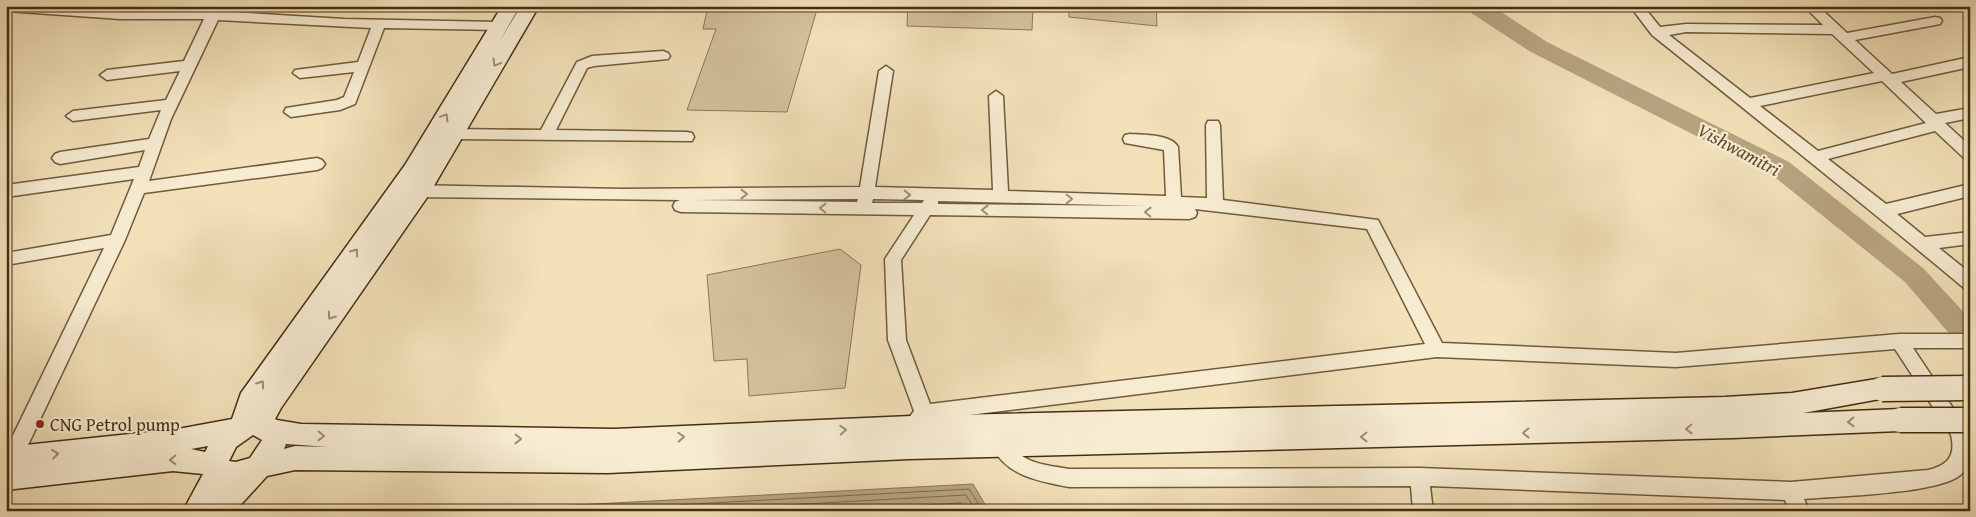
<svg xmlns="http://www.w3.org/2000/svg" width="1976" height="517" viewBox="0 0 1976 517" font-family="'Gentium Book Plus',serif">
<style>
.green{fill:#d4c39d;stroke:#8c7858}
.water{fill:#b7a481;stroke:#897555}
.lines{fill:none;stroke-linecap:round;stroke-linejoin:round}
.shore{stroke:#7e694a;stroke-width:1}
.river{fill:#b7a481;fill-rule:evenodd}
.minor-casing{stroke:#705b3c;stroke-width:3}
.secondary-casing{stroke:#442e13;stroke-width:3}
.minor{fill:#f7ecd2;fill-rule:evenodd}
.secondary{fill:#f7ecd2;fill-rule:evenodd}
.secondary-bridge-casing{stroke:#442e13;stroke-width:27;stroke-linecap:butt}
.secondary-bridge{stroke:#f7ecd2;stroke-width:24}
.oneway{stroke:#9e8d72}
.poi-dot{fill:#8f2418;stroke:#f7ecd2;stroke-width:2}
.labels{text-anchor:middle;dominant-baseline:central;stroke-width:4.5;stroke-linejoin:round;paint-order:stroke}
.poi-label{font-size:18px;fill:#442e13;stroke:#f7ecd2;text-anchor:start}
.water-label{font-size:19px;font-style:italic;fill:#614c2e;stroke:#f7ecd2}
</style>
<rect width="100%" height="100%" fill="#f2e1b9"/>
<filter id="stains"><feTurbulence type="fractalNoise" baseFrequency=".004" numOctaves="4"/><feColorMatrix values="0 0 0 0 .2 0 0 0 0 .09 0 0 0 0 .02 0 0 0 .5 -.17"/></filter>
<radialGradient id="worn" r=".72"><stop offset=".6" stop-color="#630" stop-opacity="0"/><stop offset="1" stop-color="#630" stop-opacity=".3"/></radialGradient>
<g class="green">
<path d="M708,6h110l-31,106 -100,-2 29,-81h-13z"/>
<path d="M908,6h125l-1,24 -125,-4z"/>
<path d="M1069,6h87l1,20 -88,-9z"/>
<path d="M840,249l21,16 -16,123 -96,8 -2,-37 -33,2 -7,-86z"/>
</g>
<path class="water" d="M973,484l16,27h-472l21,-4z"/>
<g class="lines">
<g class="shore">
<path d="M565,511l404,-22 14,22"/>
<path d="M680,511l286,-16 10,16"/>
<path d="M818,511l143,-8 6,8"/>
</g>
<path class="river" d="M1465,6h27l55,36 242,120 134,106 47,51v30l-10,-3 -55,-64 -134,-108 -240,-122 -63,-41z"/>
<defs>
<g id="minor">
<path d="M6,6h51l63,5h95l129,8 156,3 7,4 -7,4 -116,-2 -29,76 -15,6 -49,7 -7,-5 2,-4 51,-8 7,-3 10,-25 -54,6 -7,-5 2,-3 63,-8 13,-34 -153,-8 -47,99 -22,62 168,-23 5,2 3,4 -3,4 -5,2 -173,23 -19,47 -106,224 -7,2 -6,-2v-14l98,-202 -98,17v-12l105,-18 23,-56 -128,18v-12l133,-18 6,-17 -85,14 -5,-2 -3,-4 3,-4 5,-2 89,-13 12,-29 -88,11 -7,-5 7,-5 93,-11 14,-29 -73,9 -7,-5 7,-5 77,-9 20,-42h-84l-114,-8z"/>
<path d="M1630,6h13l17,21 26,-3 137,1 -19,-19h14l29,27 88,-16 5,1 2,3 -2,3 -5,1 -80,15 37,34 78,-17v10l-69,15 35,32 34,-6v10l-25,5 25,23v14l-5,-1 -30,-28 -107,28 58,45 84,-20v12l-73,18 28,23 45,-5v12l-31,4 31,25v17l-6,-2c-102,-85 -207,-169 -312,-253zM1686,32l146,2 42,39 -124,25 -81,-63zM1882,81l44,42 -108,28 -58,-45z"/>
<path d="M663,51l5,2 2,3 -2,3 -74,7 -7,2 -31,62 131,2 5,1 2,4 -2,4 -239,-2 -5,-1 -2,-4 2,-4 5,-1 88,1 36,-68 15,-6z"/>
<path d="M886,66l7,5 -18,116 118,3 -4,-94 7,-5 7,5 5,95 158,5 -2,-46 -39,-7 -2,-4 2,-4 5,-1c14,1 41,0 48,13l3,50 26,1 -1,-73 2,-4h10l2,4 3,75 155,20 64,123 234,10 223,-19h71v14h-57l52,78c7,15 9,39 -6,50 -25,18 -121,20 -155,23l5,12h-20l-4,-11 -355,-14 3,25h-20l-2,-25 -342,1c-30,-6 -63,-11 -77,-41l2,-6 7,-2c9,3 13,12 21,18 14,9 31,10 47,13l351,-1 371,14 137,-12c20,-5 28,-14 23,-35l-56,-86 -219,18 -239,-10 -508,63 -12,13 -6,2 -6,-2 -3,-6 12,-16 -26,-71 -3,-81 29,-44 -233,-3 -6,-2 -2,-4 2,-4 5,-2 -270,-3 -5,-2 -3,-4 3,-4 5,-2 213,4 237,-2 19,-116zM858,199l-1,3 -163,-2zM873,199l51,1 -2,3h-50zM938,201l210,5 -210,-2zM1195,209l172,20 58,115 -495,60 -24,-64 -5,-80 29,-45 259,4 6,-2 2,-4z"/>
</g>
<path id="secondary" d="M502,6h18l-21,36 22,-36h18l-111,190 -147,212 -6,11 2,1 24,4 313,5 297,-13 814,-19 67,-4 90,-15 9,3 3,8 -3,8 -88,16 97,-4 9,3 4,8 -4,8 -9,3 -167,7 -824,21 -301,14 -313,-3 -28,6 -32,35h-52l20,-37 -30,-3 -167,19v-43l172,-18 54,-10 9,-26 164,-228zM253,435l9,5 -12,18 -14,4 -7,-1 7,-14zM286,444l42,3 -33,-1 -11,3zM208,446l-3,6 -14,-3z"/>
</defs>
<use href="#minor" class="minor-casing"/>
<use href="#secondary" class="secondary-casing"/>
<use href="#minor" class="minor"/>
<use href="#secondary" class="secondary"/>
<defs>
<g id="secondary-bridge">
<path d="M1882,389l88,-1"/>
<path d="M1900,420h70"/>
</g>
</defs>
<use href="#secondary-bridge" class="secondary-bridge-casing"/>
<use href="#secondary-bridge" class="secondary-bridge"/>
</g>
<defs><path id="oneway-chevron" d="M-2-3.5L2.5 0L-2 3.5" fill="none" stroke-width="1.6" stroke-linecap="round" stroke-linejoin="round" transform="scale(1.25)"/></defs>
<g class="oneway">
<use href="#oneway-chevron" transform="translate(496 63) rotate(121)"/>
<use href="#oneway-chevron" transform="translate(445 117) rotate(-59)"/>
<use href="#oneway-chevron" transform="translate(744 194)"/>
<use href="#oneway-chevron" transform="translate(907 195) rotate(2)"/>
<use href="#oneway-chevron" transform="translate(1069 199) rotate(1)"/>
<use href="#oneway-chevron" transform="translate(823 208) rotate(-179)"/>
<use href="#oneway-chevron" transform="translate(985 210) rotate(-179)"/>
<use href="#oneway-chevron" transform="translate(1148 212) rotate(-179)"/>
<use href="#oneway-chevron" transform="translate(355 252) rotate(-55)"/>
<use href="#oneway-chevron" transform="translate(331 316) rotate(125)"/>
<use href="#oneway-chevron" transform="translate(261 384) rotate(-55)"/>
<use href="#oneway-chevron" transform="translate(1851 422) rotate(177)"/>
<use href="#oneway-chevron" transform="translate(1689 429) rotate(179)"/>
<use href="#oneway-chevron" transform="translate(843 430) rotate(-3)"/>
<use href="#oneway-chevron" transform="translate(1526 433) rotate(179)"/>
<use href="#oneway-chevron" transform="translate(321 436) rotate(1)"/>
<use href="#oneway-chevron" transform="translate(681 437) rotate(-3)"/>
<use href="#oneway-chevron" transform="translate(1364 437) rotate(179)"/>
<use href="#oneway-chevron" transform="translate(518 439) rotate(1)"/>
<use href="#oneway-chevron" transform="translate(55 454) rotate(-6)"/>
<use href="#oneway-chevron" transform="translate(173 460) rotate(178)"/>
</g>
<circle class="poi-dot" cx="40" cy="424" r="5"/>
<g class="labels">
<g class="poi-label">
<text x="50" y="424">CNG Petrol pump</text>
</g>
<g class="water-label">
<text transform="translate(1739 149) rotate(28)">Vishwamitri</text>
</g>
</g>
<rect width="1976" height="517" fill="none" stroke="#f2e1b9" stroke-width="25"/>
<rect x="8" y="8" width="1961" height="502" fill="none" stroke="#442e13" stroke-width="2.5"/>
<rect x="12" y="12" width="1951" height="492" fill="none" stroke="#442e13"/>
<rect width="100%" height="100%" filter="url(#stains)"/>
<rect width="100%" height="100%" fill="url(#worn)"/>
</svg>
